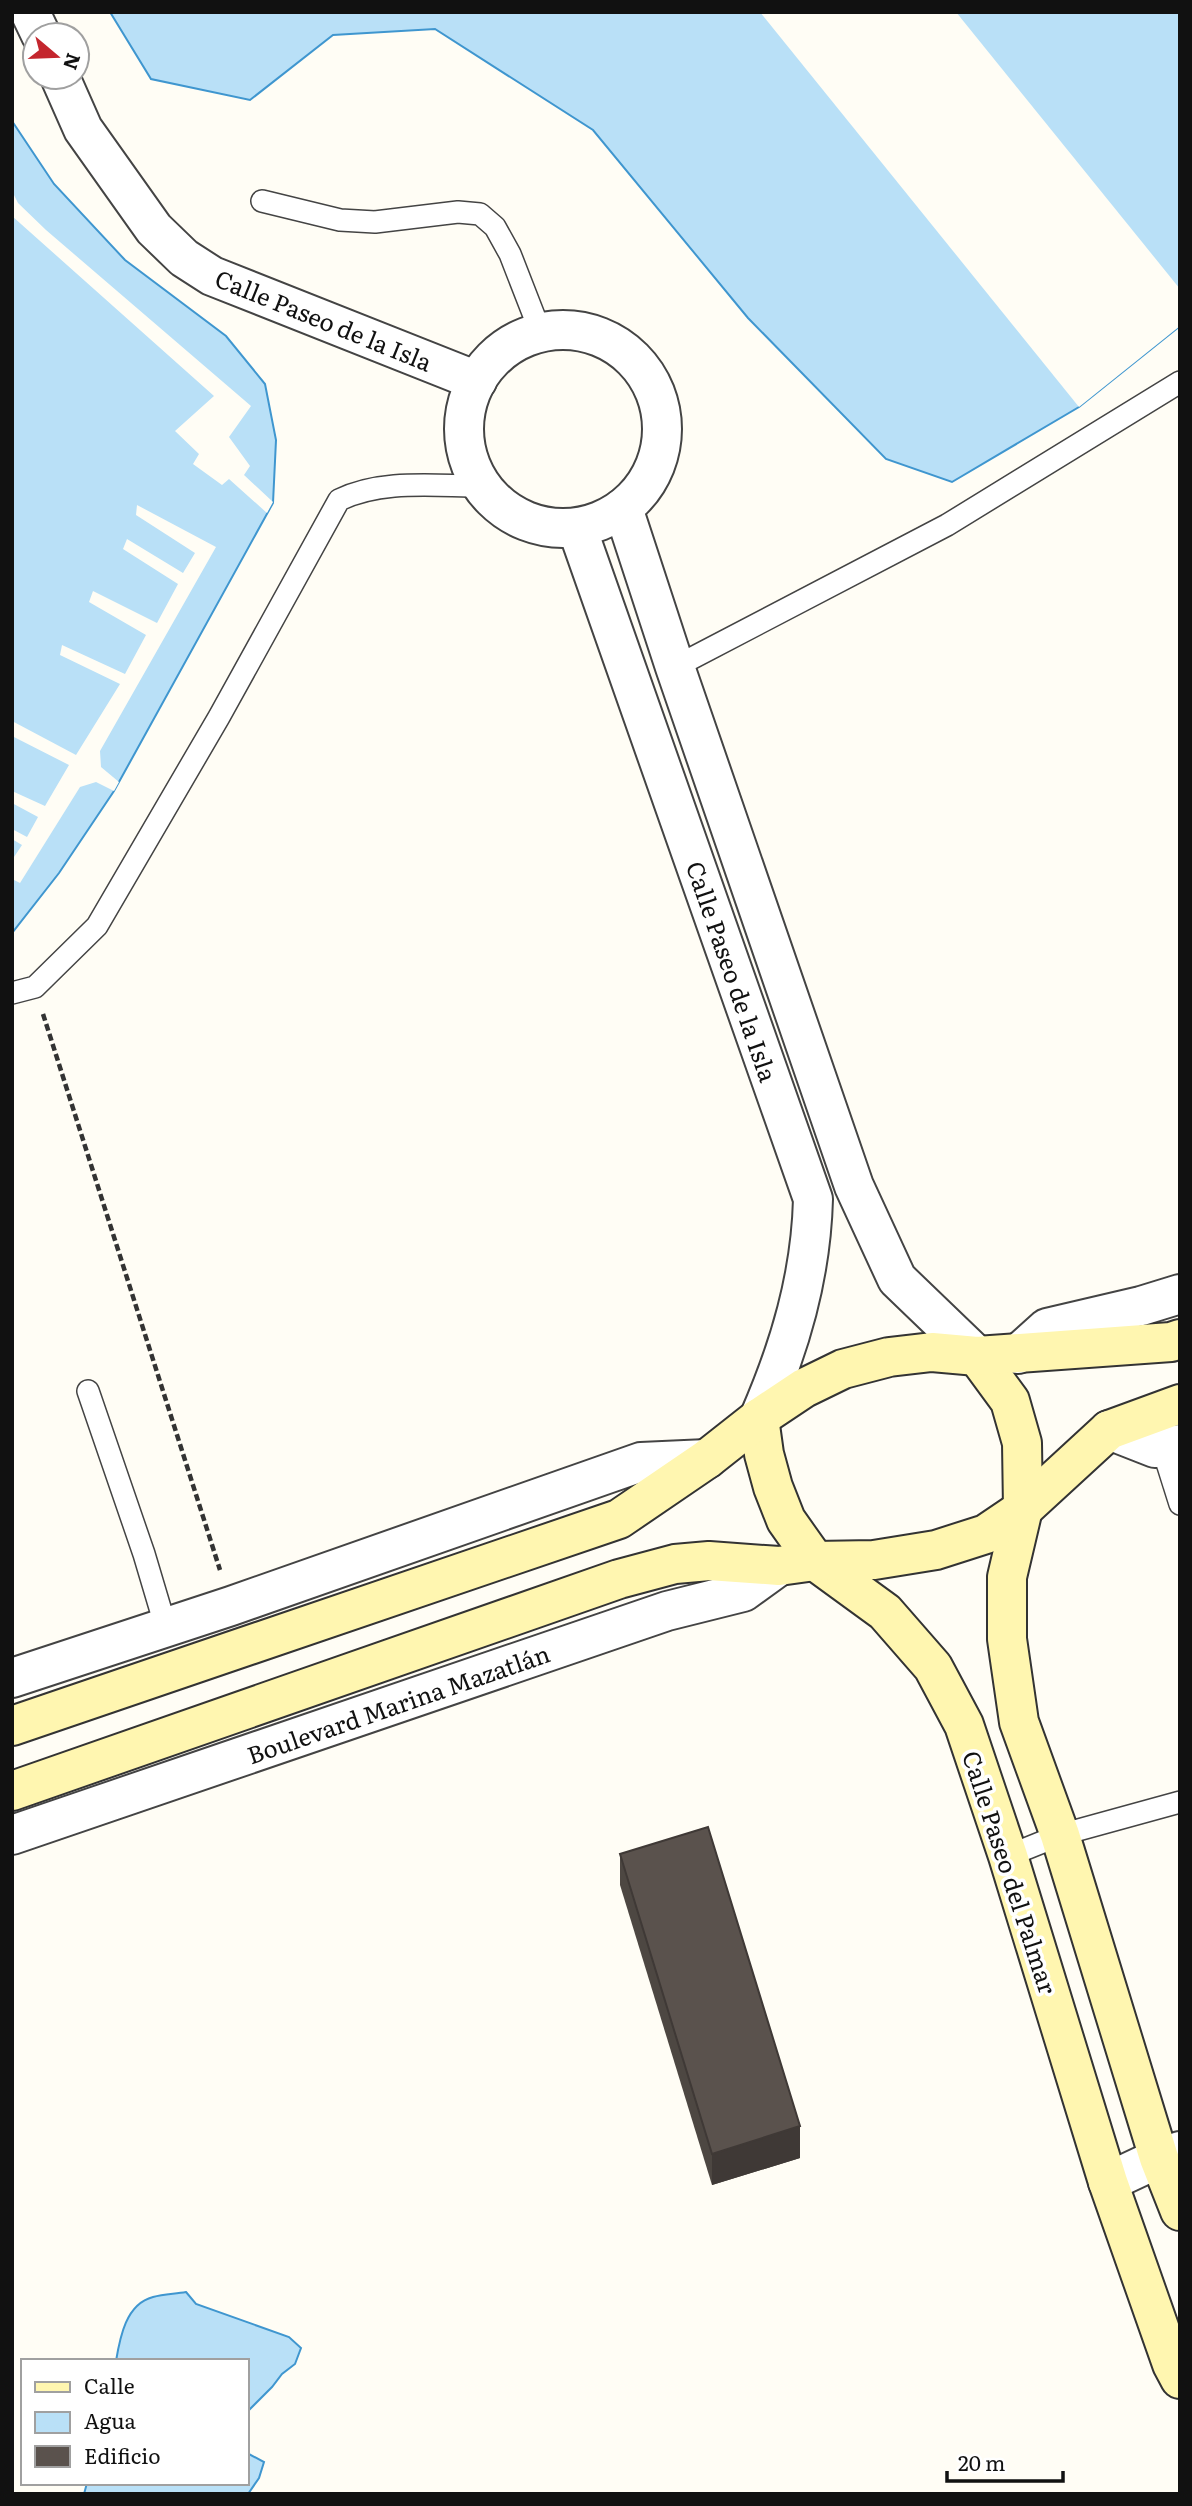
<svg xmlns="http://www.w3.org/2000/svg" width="1192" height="2506" viewBox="0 0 1192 2506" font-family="Literata,serif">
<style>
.water{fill:#b9e0f7;stroke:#3f96cf;stroke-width:2}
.pier{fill:#fffdf5}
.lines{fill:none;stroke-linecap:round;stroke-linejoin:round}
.lane-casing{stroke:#444;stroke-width:24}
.street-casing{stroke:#444;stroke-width:42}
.secondary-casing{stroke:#333;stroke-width:42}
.path{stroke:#333;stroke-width:4.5;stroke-dasharray:7 3.5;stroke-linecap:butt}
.lane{stroke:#fff;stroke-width:21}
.street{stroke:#fff;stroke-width:38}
.secondary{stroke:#fff6b0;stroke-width:38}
.wall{fill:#4d4742}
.shaded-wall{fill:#3f3936}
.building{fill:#5a524d;stroke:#3f3936;stroke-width:2}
.labels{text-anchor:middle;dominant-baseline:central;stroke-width:7;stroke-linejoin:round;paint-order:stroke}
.street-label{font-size:24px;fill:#111;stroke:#fff}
</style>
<rect width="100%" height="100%" fill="#fffdf5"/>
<g class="water">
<path d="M110,12h1070v314l-101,81 -127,75 -66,-23 -138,-141 -155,-188 -158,-101 -102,6 -83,65 -99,-21z"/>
<path d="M12,121l42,63 71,76 101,76 39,48 11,56 -3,63 -159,288 -55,82 -47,60z"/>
<path d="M186,2292l10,12 93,33 12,11 -6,16 -13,10 -10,13 -25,25v-51h-131c4,-24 10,-57 37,-64 11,-3 22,-3 33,-5z"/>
<path d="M247,2453l17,9 -5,16 -11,16h-164l3,-11h160z"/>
</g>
<g class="pier">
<path d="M760,12h196l224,277v37l-101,81z"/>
<path d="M12,191l6,12 28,27 205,176 -22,31 21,29 -6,9 29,27 -6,11 -38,-34 -7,6 -29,-21 6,-10 -24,-23 39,-35 -202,-180z"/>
<path d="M137,505l79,42 -116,204 1,16 18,15 -5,9 -18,-9 -16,5 -60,96 -8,-4v-19l10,-15 -10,-6v-10l15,8 11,-20 -26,-14v-12l33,15 24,-41 -57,-29v-15l64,34 44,-71 -60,-29 2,-10 63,29 21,-39 -57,-33 4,-11 64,32 21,-39 -55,-35 4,-10 56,34 12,-20 -59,-38z"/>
</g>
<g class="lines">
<defs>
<g id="lane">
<path d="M262,201l78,19 35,2 83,-10 22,2 15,13 15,27 30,77"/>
<path d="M675,667l272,-142 233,-143"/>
<path d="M12,993l23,-6 62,-61 122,-209 120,-217c43,-21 95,-14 142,-14"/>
<path d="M88,1391l56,163 22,74"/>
<path d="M1162,1447l18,57"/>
<path d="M1008,1856l52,-21 120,-33"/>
</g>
<g id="street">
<path d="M30,12l11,23"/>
<path d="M60,77l23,52 71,100 30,29 28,18 265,105"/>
<circle cx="563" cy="429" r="99"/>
<path d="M623,508l52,159 179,519 43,93 80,77"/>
<path d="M577,528l236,671c-2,77 -23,148 -54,219"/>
<path d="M1018,1354l29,-26 94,-22 39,-12"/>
<path d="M1109,1430l46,18 25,-4"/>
<path d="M12,1678l219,-72 410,-144 66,-3"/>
<path d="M12,1835l655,-224 76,-19 36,-26"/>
<path d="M1108,2182l51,-24 21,-7"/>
</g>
<g id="secondary">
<path d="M977,1356l33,45 12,42 1,66 -16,68v62l12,83 41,113 99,323 21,53"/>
<path d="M759,1418l5,36 9,33 13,33 29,41 70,51 48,55 31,58 44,131 100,326 64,182 8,15"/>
<path d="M12,1726l607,-207 88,-60 52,-41 45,-30 39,-19 46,-12 43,-5 45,4 194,-14 9,-3"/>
<path d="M12,1791l607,-212 56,-15 34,-3 70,5 36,-5 59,-1 62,-10 50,-16 37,-25 86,-79 71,-26"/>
</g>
</defs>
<use href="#lane" class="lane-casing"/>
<use href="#street" class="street-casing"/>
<use href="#secondary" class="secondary-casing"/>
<path class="path" d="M43,1014l177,556"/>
<use href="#lane" class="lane"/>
<use href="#street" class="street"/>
<use href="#secondary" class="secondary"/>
</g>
<path class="wall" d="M620,1854l180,304 -88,27 -92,-300z"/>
<path class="shaded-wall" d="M800,2126v32l-88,27v-31z"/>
<path class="building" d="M708,1827l92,299 -88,28 -92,-300z"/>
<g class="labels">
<g class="street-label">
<text transform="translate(324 319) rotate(22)">Calle Paseo de la Isla</text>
<text transform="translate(733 971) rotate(71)">Calle Paseo de la Isla</text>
<text transform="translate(398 1703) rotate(-19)">Boulevard Marina Mazatlán</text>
<text transform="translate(1011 1872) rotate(72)">Calle Paseo del Palmar</text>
</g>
</g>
<rect width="1192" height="2506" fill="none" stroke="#111111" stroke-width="28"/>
<rect x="21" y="2359" width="228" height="126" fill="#ffffff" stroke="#a0a0a0" stroke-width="2"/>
<rect x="35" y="2382" width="35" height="10" fill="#fff6b0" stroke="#a0a0a0" stroke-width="2"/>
<text x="84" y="2394" font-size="21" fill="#111111">Calle</text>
<rect x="35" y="2412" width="35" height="21" fill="#b9e0f7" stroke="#a0a0a0" stroke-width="2"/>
<text x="84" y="2429" font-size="21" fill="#111111">Agua</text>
<rect x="35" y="2446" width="35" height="21" fill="#5a524d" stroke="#a0a0a0" stroke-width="2"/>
<text x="84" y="2464" font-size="21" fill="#111111">Edificio</text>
<g transform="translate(56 56) rotate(109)"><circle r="33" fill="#ffffff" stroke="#a0a0a0" stroke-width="2"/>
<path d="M0-5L12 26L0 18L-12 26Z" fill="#c4262e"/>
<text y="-10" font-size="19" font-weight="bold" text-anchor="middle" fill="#111111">N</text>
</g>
<path d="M947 2471v10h116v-10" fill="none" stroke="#111111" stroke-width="3.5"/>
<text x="958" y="2471" font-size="21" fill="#111111" stroke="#ffffff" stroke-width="5" paint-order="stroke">20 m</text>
</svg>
